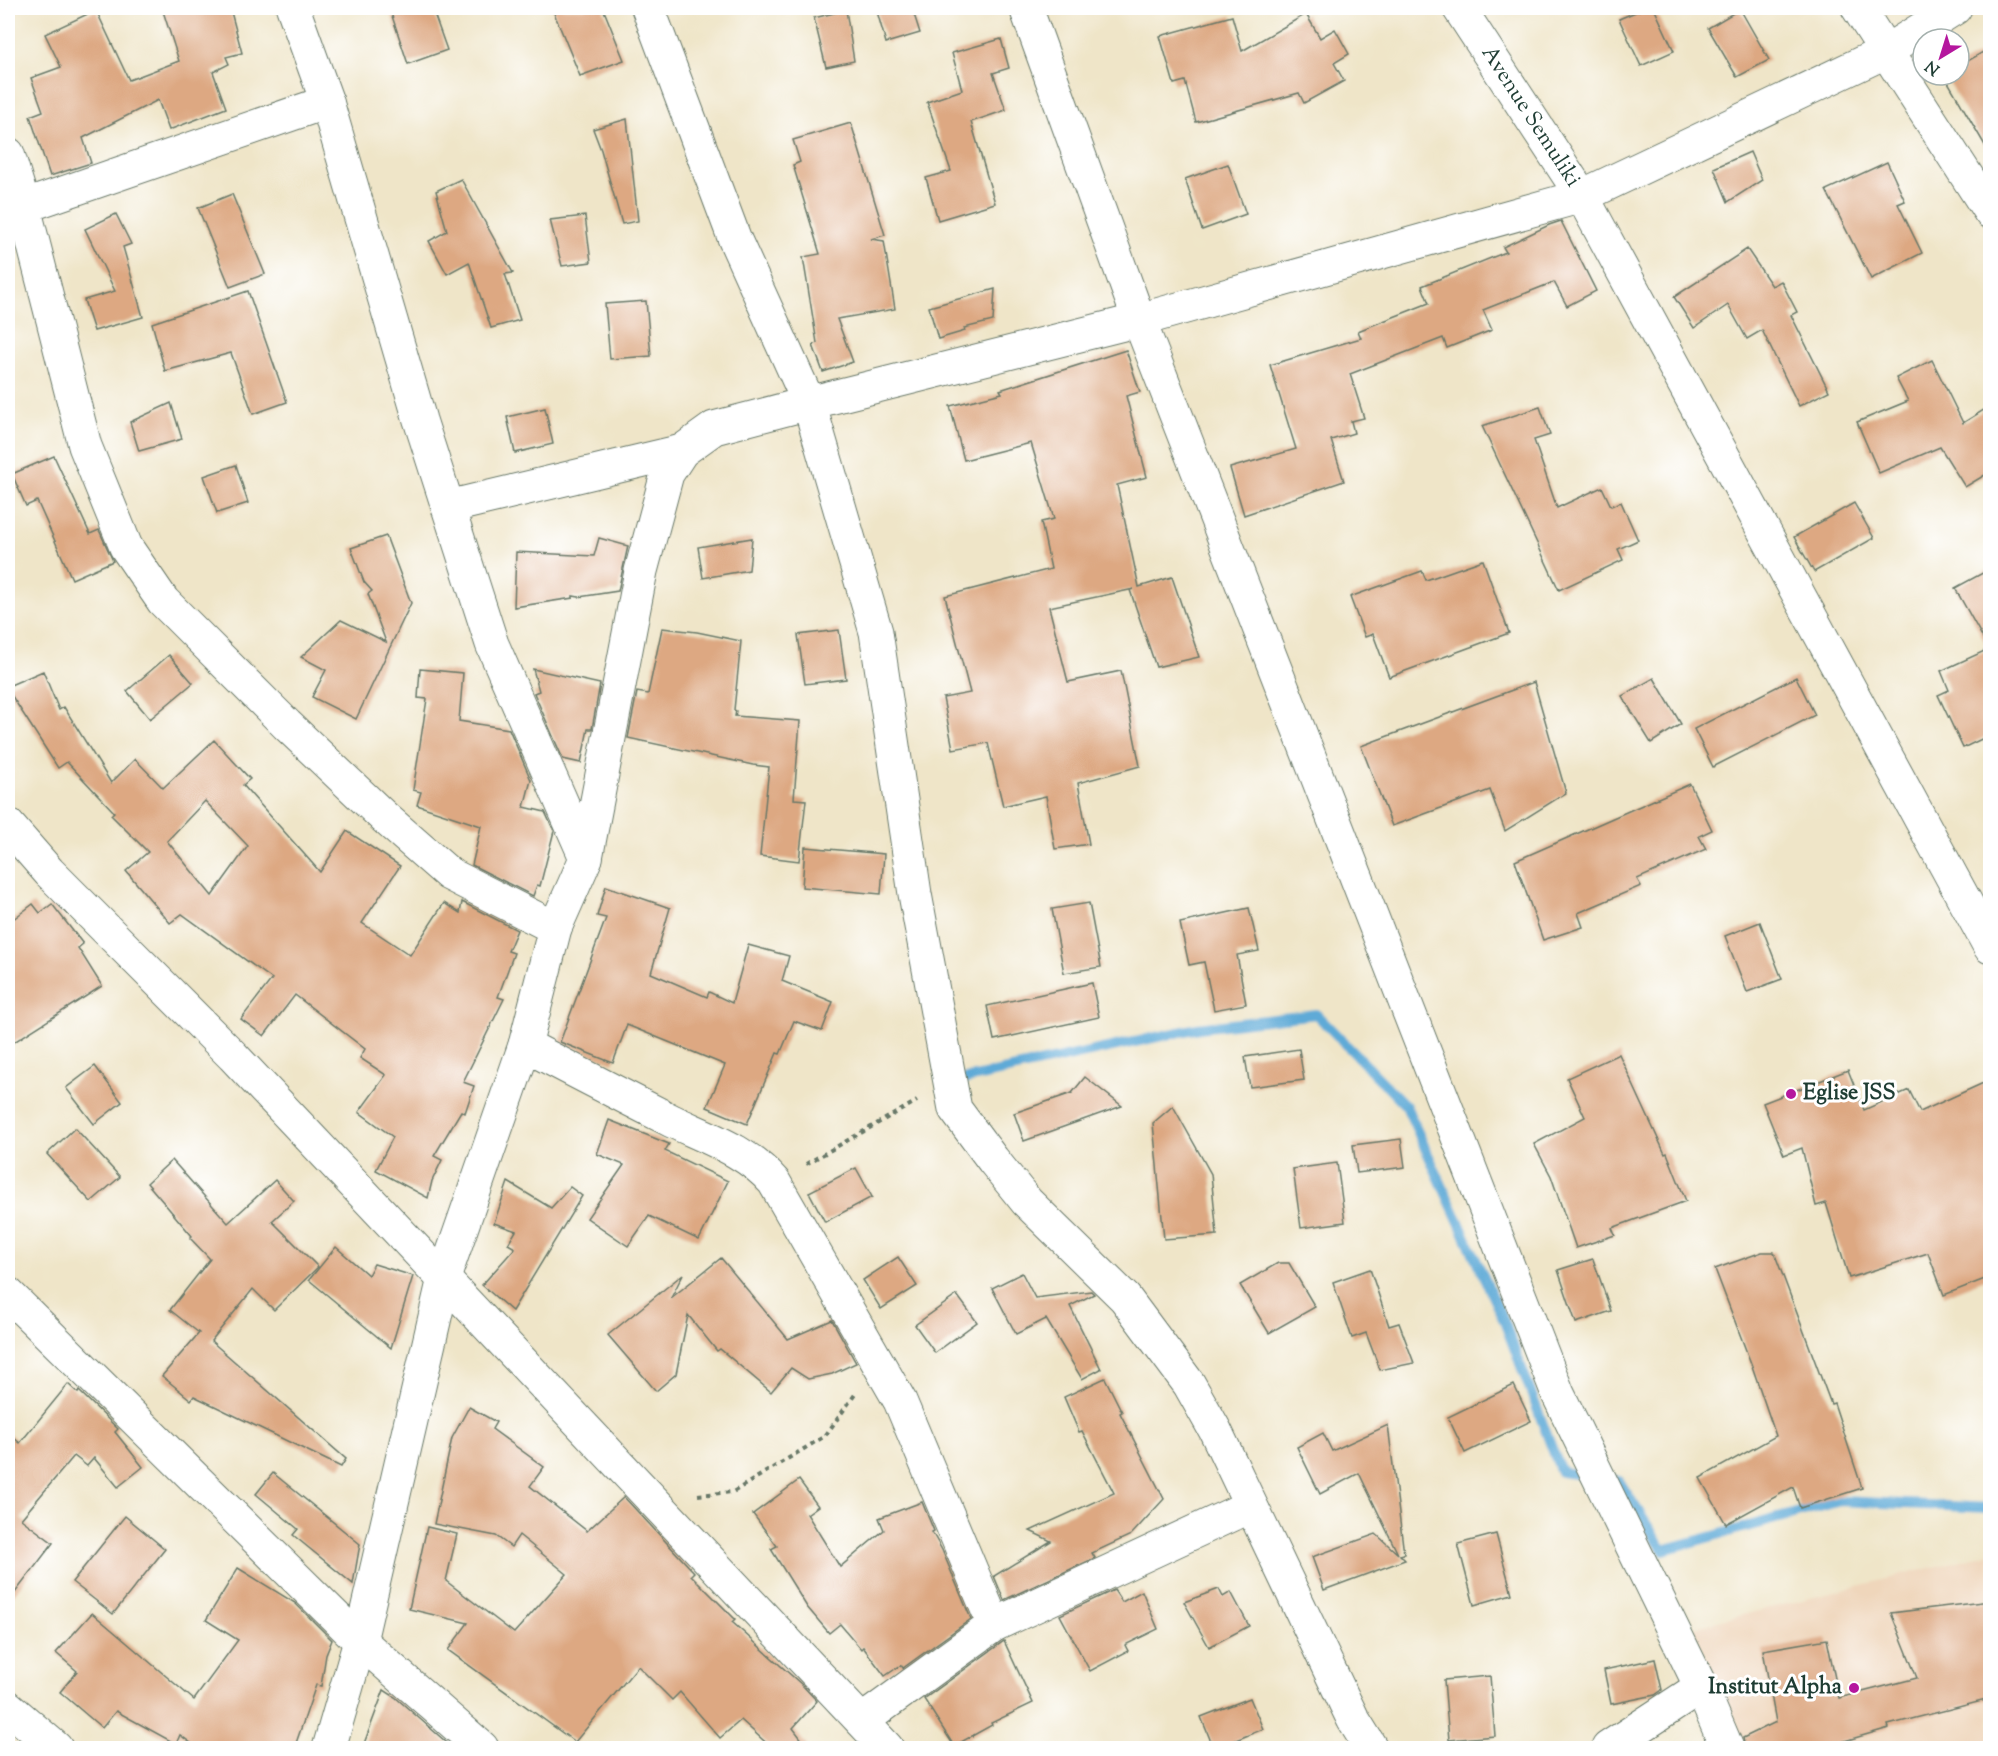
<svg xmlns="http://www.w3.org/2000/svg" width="1998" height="1756" viewBox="0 0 1998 1756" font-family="'Sorts Mill Goudy',serif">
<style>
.built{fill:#efd6bb}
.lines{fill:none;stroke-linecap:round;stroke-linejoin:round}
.stream{stroke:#5eaad7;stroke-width:10}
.building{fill:#dda882;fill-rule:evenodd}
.minor-casing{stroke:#687868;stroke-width:35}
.tertiary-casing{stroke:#687868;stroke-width:35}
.path{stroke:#687868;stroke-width:4;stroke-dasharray:4.5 4.5;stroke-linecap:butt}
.minor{stroke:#fff;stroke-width:33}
.tertiary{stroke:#fff;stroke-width:33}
.poi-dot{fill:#b5179e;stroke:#fff;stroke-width:2}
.labels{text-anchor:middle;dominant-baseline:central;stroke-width:6;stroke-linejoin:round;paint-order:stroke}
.street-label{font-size:22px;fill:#1f3d34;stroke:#fff}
.poi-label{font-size:22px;font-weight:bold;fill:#1f3d34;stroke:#fff;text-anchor:start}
</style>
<rect width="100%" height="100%" fill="#fff"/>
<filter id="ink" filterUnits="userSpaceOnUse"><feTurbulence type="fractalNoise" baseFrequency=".0167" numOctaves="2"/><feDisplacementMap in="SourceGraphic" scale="12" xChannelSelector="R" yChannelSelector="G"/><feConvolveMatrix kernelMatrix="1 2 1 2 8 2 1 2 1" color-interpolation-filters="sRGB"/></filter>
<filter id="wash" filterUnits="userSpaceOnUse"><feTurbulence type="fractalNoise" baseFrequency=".008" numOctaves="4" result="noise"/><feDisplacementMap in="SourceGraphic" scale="24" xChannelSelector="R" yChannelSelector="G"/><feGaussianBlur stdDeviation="1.35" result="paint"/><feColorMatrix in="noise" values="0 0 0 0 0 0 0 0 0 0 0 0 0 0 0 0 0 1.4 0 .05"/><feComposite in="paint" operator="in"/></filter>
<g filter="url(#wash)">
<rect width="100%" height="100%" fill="#efe5c8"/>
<path class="built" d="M1990,1553v195h-245l-54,-120z"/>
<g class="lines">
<g class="stream">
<path d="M953,1082l245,-54 118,-14 90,92 98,215 57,151 30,4"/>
<path d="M1606,1479l13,2 44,69 177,-49 150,7"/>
</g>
</g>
<g id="blocks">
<g class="building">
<path d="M162,8h68l12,45 -16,4 3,7 -16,8 13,36 -57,22 -11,-30 -75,38 8,25 -41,13 -20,-60 13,-5 -12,-33 30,-11 -16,-33 51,-24 33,70 50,-19z"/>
<path d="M407,8h25l15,42 -39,14 -17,-51z"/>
<path d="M552,8h51l21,52 -44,16z"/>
<path d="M876,8h36l8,25 -34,10z"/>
<path d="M1645,8h9l20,43 -33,15 -22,-47z"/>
<path d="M1740,9l29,51 -32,17 -29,-49z"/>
<path d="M846,10l8,51 -28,6 -12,-49z"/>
<path d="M1306,14l14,24 15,-9 14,25 -15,9 10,18 -40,22 -5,-10 -103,29 -11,-41 -11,3 -14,-48 72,-20 10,35z"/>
<path d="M1001,39l8,29 -16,5 13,37 -35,12 24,81 -57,17 -12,-42 25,-7 -24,-69 35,-12 -10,-37z"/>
<path d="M1990,48v106l-46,-79h15v-9z"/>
<path d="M627,119l11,102 -16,3 -21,-74 -8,-21z"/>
<path d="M851,123l34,112 -14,4 13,2 11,68 -58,10 16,43 -30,10 -10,-27 4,-2 -14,-86 17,-3 -27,-89 7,-3 -7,-22z"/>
<path d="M1750,152l12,28 -34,22 -14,-34z"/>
<path d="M1887,162l18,39 -7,3 24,49 -51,26 -45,-89z"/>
<path d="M1228,164l18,50 -44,16 -17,-51z"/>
<path d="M461,179l52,94 -8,1 15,46 -29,8 -22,-66 -22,12 -18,-33 18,-10 -11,-40z"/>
<path d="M232,194l33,80 -35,13 -32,-79z"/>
<path d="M116,214l15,30 -8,3 20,70 -49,14 -10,-31 31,-9 -30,-62z"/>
<path d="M585,216l6,46 -29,4 -12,-46z"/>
<path d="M1561,221l35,70 -29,15 -13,-24 -71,28 9,20 -45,18 -4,-10 -93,36 14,44 -13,3 3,12 -23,7 13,41 -100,34 -14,-47 66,-19 -26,-84 91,-27 -3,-7 71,-28 -7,-17 84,-34 -3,-5 46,-22z"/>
<path d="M1747,249l25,37 9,-5 16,31 -6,3 38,76 -30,15 -37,-76 -15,9 -19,-34 -34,23 -20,-31z"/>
<path d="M995,289l-2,32 -29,7 1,3 -27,8 -9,-32z"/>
<path d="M248,291l39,111 -34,12 -22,-61 -66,18 -13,-48z"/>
<path d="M646,301l5,55 -41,3 -5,-55z"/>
<path d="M1126,350l14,42 -14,4 21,81 -30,8 22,102 33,-10 27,80 -43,10 -26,-77 4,-1 -85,18 19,75 53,-11 19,95 -62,17 11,61 -34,5 -9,-53 -43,10 -15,-63 -35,6 -10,-51 27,-5 -25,-97 106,-27 -10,-47 13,-3 -23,-76 -67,17 -14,-54 52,-13 -2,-3z"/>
<path d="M1932,360l31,63 27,-17v66l-25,15 -25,-40 -61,26 -22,-51 51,-21 -12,-23z"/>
<path d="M171,403l11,36 -43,12 -9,-29z"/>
<path d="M1540,407l10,28 -16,5 23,68 45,-21 9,19 10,-4 17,38 -20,9 5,11 -64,30 -77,-164z"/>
<path d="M545,408l8,36 -38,9 -8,-36z"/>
<path d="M54,456l36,78 9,-4 14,31 -41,18 -35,-78 -11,5 -14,-32z"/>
<path d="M236,465l12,38 -31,10 -13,-37z"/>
<path d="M1854,503l20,35 -60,34 -20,-35z"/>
<path d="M386,536l25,67 -55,116 -44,-22 14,-27 -25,-13 40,-37 45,22 -18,-48 4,-3 -8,-9 -13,-34z"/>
<path d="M599,538l29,8 -10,45 -39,6 -6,-1v2l-59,9 2,-55 78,4z"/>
<path d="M752,538l-3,32 -46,8 -5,-31z"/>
<path d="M1483,560l26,73 -120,44 -16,-43 -8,3 -15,-40 72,-26 4,9z"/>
<path d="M1990,569v166l-27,13 -25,-53 11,-5 -8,-19 48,-22 -34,-61z"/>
<path d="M662,628l35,4 44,9 -7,69 2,1 -1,5 65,5 -6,78 12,1 -7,61 -39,-5 9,-89 -16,-2 -125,-27 9,-46 11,2z"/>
<path d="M839,630l7,49 -41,5 -7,-49z"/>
<path d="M169,655l24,28 -43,36 -23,-28z"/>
<path d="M420,669l43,4 -4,48 50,8 22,51 -7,27 21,5 9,19 -14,55 -3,-1 -4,11 -61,-31 9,-39 -64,-21 4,-13 -8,-2 14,-91 -9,-1z"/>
<path d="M533,669l67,15 -8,45h-4l-7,34 -18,-4 -29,-66 5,-2z"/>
<path d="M43,671l16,39 5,-3 47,76 24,-24 28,29 51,-48 36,39 -7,6 77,87 27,-41 53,35 -38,57 48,32 34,-52 16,10 2,-11 55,28 -9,21 6,2 -16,44 6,2 -41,83 11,4 -9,27 -4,-2 -27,45 8,4 -10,21 -4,17 -52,-28 17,-33 -34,-25 27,-37 -26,-17 5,-9 -70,-54 -31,41 -23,-17 31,-40 -90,-65 -12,9 -44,-52 22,-19 -37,-37 3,-3 -47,-50 -9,6 -50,-78v-4zM205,801l43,45 -36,50 -45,-55z"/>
<path d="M1796,677l19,38 -102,52 -19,-38z"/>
<path d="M1654,678l27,46 -30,19 -29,-47z"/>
<path d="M1534,682l32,111 -61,38 -15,-41 -98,36 -31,-80z"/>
<path d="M1690,784l22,46 -13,6 7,13 -69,30 4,7 -63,27 5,14 -40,13 -28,-79z"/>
<path d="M805,847l79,7 -3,40 -79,-7z"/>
<path d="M606,886l64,22 -19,65 56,24 2,-5 23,11 16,-58 41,11 -7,25 51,21 -11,29 -28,-10 -14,33 -3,-1 -30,71 -40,-17 18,-42 -98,-40 -14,38 -53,-21 46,-124 -9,-2z"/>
<path d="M1089,903l12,64 -37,6 -12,-64z"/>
<path d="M33,904l7,9 12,-9 31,40 -5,4 24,38 -94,60v-123z"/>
<path d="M1249,908l10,43 -22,4 9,49 -32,6 -10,-48 -15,3 -9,-42z"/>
<path d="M1760,922l22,57 -35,13 -22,-56z"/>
<path d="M1092,983l7,34 -105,23 -7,-34z"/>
<path d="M1299,1049l5,31 -54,7 -5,-30z"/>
<path d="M1619,1054l46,100 2,-1 19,48 -74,27 3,7 -39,13 -25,-72 -17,-32 51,-27 -18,-39z"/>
<path d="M95,1066l27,36 -28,22 -28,-36z"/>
<path d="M1848,1070l16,40 45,-20 11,22 70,-32v197l-46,18 -16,-42 -79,25 -23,-75 -10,3 -14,-58 -18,7 -21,-52z"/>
<path d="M1085,1077l37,29 -98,35 -10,-28 58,-20z"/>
<path d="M1173,1106l38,68 6,61 -53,4 -11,-116z"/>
<path d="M609,1120l60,24 -4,7 63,30 -29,59 -50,-24 -21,30 -41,-28 37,-53 -27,-11z"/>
<path d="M75,1128l45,49 -29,25 -44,-48z"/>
<path d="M1401,1139l4,28 -48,6 -4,-28z"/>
<path d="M172,1160l56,63 47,-43 19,21 -22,20 46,46 -44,43 -21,-21 -42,52 135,118 -5,8 -147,-71 -3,4 -29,-24 37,-43 -29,-23 40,-51 -20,-21 2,-2 -45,-53z"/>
<path d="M1337,1163l8,59 -44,6 -8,-59z"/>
<path d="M856,1168l16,29 -47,25 -16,-30z"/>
<path d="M508,1182l43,26 19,-21 12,9 -70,115 -30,-26 33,-37 -7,-4 8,-13 -22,-8z"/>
<path d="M336,1247l32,28 6,-11 39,12 -22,72 -82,-68z"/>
<path d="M1762,1252h12l57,152 3,-1 28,85 -62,20 -7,-21 -67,37 -26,-46 76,-42 -24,-70 -37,-97z"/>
<path d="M898,1257l19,29 -36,23 -18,-29z"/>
<path d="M721,1258l67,81 44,-19 24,43 -24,11 -24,5 -17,-11 -20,24 -51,-43 -3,2 -29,-36 -12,59 -20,17 -48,-56 75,-61 -12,24z"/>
<path d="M1593,1259l18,52 -35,12 -18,-53z"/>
<path d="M1278,1263h11l26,44 -46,26 -29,-48z"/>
<path d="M1370,1269l19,57 10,-3 15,40 -34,7 -14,-37 -14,5 -19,-56z"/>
<path d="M1022,1273l13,25 56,-7 3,3 -24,12 31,63 -19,10 -36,-60 -30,15 -24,-46z"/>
<path d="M957,1295l20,27 -42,31 -20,-28z"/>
<path d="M1105,1378l17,34 -2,1 44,86 -33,36 -39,18 3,5 -91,42 -10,-24 57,-35 -21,-10 84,-38 -32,-62 -3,1 -15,-35z"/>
<path d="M68,1384l10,9 1,-2 39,38 -3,3 28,35 -25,20 -24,-29 -7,8 -13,-10 -53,63 32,24 -45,59v-169l12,10z"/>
<path d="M1514,1385l17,36 -66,32 -17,-36z"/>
<path d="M469,1407l27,15 -4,7 52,38 -14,19 57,45 37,-34 70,75 -3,3 44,44 -3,3 69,62 16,17 -24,27 16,21h-36l-32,-29 -21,18 -40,-46 -8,8 -34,-34 -63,76 -127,-92 20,-27 -59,-14 18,-82 30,7 -11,47 68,52 53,-59 -48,-39 -8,12 -15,-11 -62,-12 18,-86z"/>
<path d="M1388,1425l16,129 -4,1 5,5 -81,30 -12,-33 64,-23 22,20 -39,-81 -39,21 -23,-47 26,-14 9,18z"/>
<path d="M273,1473l87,71 -7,40 -60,-49 5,-6 -42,-35z"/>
<path d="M799,1480l19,26 -11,8 33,53 44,-37 -5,-12 43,-16 12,29 -2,1 10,18 29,69 -68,49 -2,-3 -16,11 -22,-29 -2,2 -21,-25 -11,9 -22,-26 -36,-58 6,-3 -24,-32z"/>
<path d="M125,1516l40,33 -52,65 -41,-32z"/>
<path d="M1496,1534l16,60 -38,11 -16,-61z"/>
<path d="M238,1568l57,35 37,37 -6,15 -5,31 -5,-1 -22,64h-95l-19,-14 -4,9 -60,-33 -14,17 -42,-36 17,-21 -21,-18 36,-40 102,87 44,-60 -32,-20z"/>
<path d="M1219,1589l4,8 8,-5 18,34 -40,21 -25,-45z"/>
<path d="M1114,1590l8,12 20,-11 16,38 -33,16 3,6 -38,20 -30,-56z"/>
<path d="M1990,1601v98l-102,26 1,3 -72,21h-72l-2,-11 33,-16 -13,-72 64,-11 12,59 78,-20 -26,-65z"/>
<path d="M1004,1641l29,62 -42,20 1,2 -38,21 -30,-47z"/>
<path d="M1655,1659l7,31 -7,5 -44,9 -7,-34z"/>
<path d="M1490,1676l5,60 -46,4 -5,-60z"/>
<path d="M384,1690l11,7 59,52h-92z"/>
<path d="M1250,1698l13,31 -49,20 -13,-32z"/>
</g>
</g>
</g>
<g filter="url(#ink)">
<use href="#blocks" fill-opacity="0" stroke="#687868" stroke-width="1.5"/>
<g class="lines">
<defs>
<g id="minor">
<path d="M293,8l34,94 93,318 72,224 94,214"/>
<path d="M648,8l87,232 74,163 67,229 39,262 40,215 38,51 34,42 98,96 64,86 26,46 138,289 18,29"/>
<path d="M1026,8l113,312 419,1074 143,293 26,61"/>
<path d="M1858,8l132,204"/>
<path d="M1955,8l-70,44 -303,144 408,751"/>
<path d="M8,154l16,53 61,239 41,101 37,54 124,124 97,92 65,57 106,54"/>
<path d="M8,212l319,-110"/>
<path d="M448,507l234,-56"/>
<path d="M8,825l41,47 184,184 654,692"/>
<path d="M525,1045c49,26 98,51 147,76 36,17 75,30 102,61l126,219 94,224 -132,96"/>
<path d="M8,1294l352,347 122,107"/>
<path d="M994,1625l256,-119"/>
<path d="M8,1707l48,41"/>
<path d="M1608,1748l93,-61"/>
</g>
<path id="tertiary" d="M329,1748l31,-107 84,-363 81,-233 30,-117 31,-70 55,-287 26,-97 15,-23 32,-23 95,-25 330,-83 443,-124 -123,-188"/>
</defs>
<use href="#minor" class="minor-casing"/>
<use href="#tertiary" class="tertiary-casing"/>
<g class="path">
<path d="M806,1164l111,-63"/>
<path d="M698,1495l35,-3 92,-56 31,-43"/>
</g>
<use href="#minor" class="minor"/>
<use href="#tertiary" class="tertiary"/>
</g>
</g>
<g class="poi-dot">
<circle cx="1791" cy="1094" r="6"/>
<circle cx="1854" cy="1688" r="6"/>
</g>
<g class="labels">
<g class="street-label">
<text transform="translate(1530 117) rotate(57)">Avenue Semuliki</text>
</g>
<g class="poi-label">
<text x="1803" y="1094">Eglise JSS</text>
<text x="1842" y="1688" text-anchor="end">Institut Alpha</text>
</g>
</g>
<rect width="1998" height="1756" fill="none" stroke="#fff" stroke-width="30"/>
<g transform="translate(1941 57) rotate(218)"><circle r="28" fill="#ffffff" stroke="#a5b1ae" stroke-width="1.5"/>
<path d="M0-4.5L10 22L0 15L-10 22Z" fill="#b5179e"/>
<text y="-9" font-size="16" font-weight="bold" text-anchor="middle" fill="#1f3d34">N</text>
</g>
</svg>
